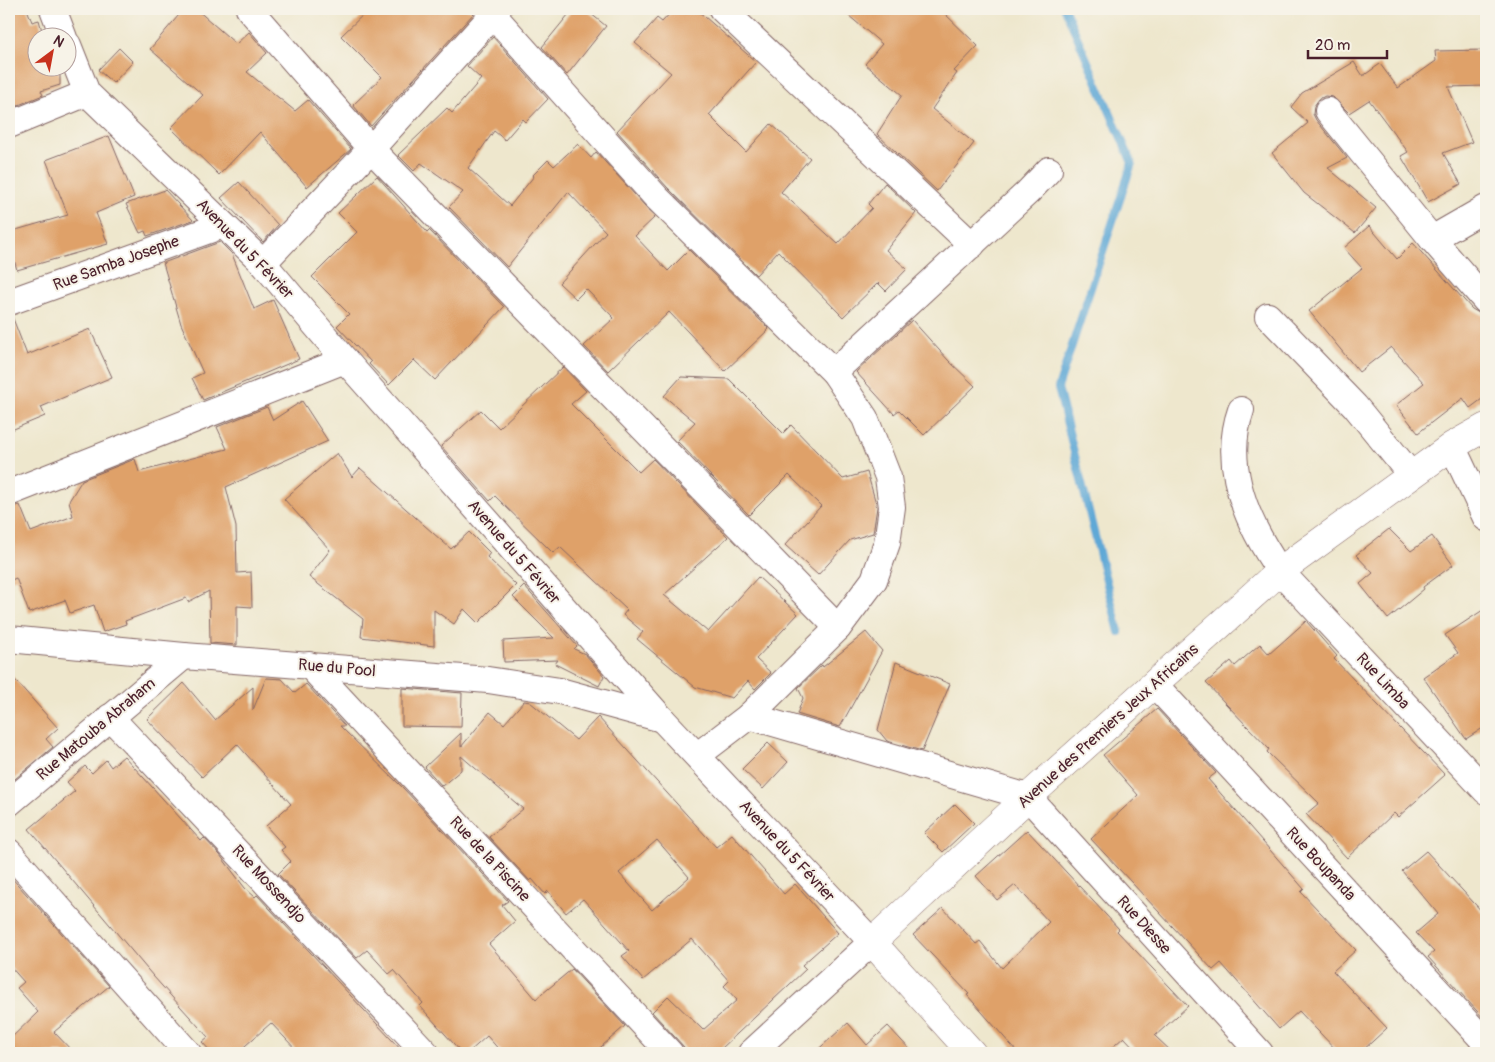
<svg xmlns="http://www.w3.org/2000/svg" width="1495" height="1062" viewBox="0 0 1495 1062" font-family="Pangolin,sans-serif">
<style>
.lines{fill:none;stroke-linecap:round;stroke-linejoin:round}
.stream{stroke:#5ea8d6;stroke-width:8}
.building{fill:#dfa169;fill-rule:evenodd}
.minor-casing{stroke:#836564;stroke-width:28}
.tertiary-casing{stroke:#836564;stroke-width:29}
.minor{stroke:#fff;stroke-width:26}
.tertiary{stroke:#fff;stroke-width:28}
.labels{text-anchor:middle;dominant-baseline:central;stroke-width:4;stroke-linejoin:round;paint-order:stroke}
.street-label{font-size:16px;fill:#4a1f2b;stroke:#f7f3e8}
</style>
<rect width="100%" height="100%" fill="#f7f3e8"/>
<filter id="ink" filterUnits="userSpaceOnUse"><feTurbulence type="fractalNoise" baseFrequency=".02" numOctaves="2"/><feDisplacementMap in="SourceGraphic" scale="10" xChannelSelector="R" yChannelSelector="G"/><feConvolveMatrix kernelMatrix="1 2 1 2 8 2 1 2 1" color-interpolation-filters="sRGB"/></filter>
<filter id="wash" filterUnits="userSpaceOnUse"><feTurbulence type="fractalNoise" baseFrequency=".0096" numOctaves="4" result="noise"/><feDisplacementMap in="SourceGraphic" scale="20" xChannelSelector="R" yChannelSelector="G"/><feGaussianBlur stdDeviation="1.12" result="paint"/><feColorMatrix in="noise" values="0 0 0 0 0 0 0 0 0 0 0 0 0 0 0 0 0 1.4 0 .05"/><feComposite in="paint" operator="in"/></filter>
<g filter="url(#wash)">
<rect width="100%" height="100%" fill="#eee7cd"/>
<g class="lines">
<path class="stream" d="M1065,9l67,154 -74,225 61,244"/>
</g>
<g id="blocks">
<g class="building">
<path d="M9,9h18l5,13 7,-2 5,18h-6v30h19l3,8v9l-19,6 2,4 -34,14z"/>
<path d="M184,9h12l40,35 13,-12 18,21 -20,19 48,39 13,-11 43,49 -44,38 -47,-55 -41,43 -48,-47 32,-33 -53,-46z"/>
<path d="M369,9h101l4,4 -103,113 -18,-21 29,-28 -41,-41z"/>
<path d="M573,9h12l21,17 -39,49 -25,-28z"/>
<path d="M674,9h22l60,53 -47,53 37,37 25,-28 39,34 -29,34 57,52 34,-36 -4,-4 17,-21 31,30 -30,37 21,19 -21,22 -8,-8 -35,34 -65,-66 -22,24 -89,-88 -50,-56 54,-58 -36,-30 22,-25 5,4z"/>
<path d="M841,9h99l38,37 -24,25 3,2 -25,36 42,34 -37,48 -60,-57 25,-39 -37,-31 17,-20z"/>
<path d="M493,37l55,62 -22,23 -3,-3 -18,21 -11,-9 -26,37 42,38 24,-30 -1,-1 15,-15 6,6 24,-22 13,14 5,-6 59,65 -20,19 33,35 21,-21 80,79 -44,42 -56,-59 -61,59 -24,-25 30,-28 -28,-29 -10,10 -17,-16 47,-51 -38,-40 -61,75 -58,-60 14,-15 -42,-29 -7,8 -16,-16 49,-47 5,5 29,-34 -14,-13z"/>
<path d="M119,48l14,14 -20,21 -15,-13z"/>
<path d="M1486,50v36l-38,1 24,55 -29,11 18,31 -33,18 -27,-46 7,-4 -39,-52 -20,13 -16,-16 -8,-1 -6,3 -5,7 -1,8 3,6 31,38 -19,10 48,40 -21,25 -51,-40 -32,-40 36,-30 -17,-16 11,-14 52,-31 9,14 17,-12 18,24 38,-27 -1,-10z"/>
<path d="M109,136l25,61 -38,16 12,31 -91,26 -8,-28v-10l59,-17 -22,-55z"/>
<path d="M377,176l50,56 2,-2 75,77 -69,73 -21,-20 -25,25 -20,-21 2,-2 -34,-36 12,-12 -37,-37 45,-45 -19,-19z"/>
<path d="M239,182l39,43 -15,17 -42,-44z"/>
<path d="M165,190l28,30 -46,16 -2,-5 -5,2 -14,-29z"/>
<path d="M1369,226l28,33 16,-16 59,66 14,8v79l-16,12 -7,-10 -45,35 -22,-28 28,-22 -33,-36 -32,25 -50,-61 53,-43 -18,-20z"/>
<path d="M220,242l12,12 22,55 19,-9 26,59 -96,41 -11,-22 11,-5 -22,-49 -18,-61z"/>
<path d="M12,316l15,39 63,-26 22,48 -71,30 4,9 -36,15v-114z"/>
<path d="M912,320l36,40 27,26 -51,49 -25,-25 -5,4 -38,-42z"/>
<path d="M563,367l23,24 -15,13 68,68 14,-13 75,78 -64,58 44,37 50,-55 40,37 -42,45 15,14 -16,16 -7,-8 -16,17 -37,-11 -58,-48 6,-7 -20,-17 4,-5 -67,-63 -7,6 -58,-57 -5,5 -49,-55 40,-36 18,18z"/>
<path d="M681,377l48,2 54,54 8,-8 52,54 24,-7 10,35 -4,26 -23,7 -32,35 -33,-30 36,-39 -32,-31 -40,40 -72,-74 18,-19 -31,-26z"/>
<path d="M302,401l26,40 -102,46 10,40 1,46 14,-1 1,35 -15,-1v39l-27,-2 -1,-52 -21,11 -2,-4 -61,23 1,3 -23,8 -9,-27 -24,8 -5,-13 -36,13 -13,-35 -7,3v-73l11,-3 11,27 42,-16 -4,-15 13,-21 53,-21 4,13 88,-23 -10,-22 50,-20 6,13z"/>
<path d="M337,453l15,24 8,-9 91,81 18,-17 21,21 -3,4 29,28 -38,38 -14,-14 -10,15 -20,-14v36l-73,-9 2,-18 -54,-42 21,-27 -46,-51z"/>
<path d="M1389,529l22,22 21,-15 21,29 -30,22 1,2 -36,30 -28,-35 13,-11 -17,-18z"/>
<path d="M524,586l53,60 -3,3 11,5 19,22 -5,10 -44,-22 3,-4 -54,2 -1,-21 51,-3 -41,-41z"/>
<path d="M1486,608v118l-20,13 -43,-62 35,-24 -13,-18z"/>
<path d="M1306,621l31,35 -3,3 111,116 -47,42 -4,-4 -47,45 -41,-44 13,-11 -52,-51 2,-3 -63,-66 25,-22 4,5 25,-22 9,10z"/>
<path d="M866,632l16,19 -42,76 -43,-13 6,-16 -5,-10 24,-23 1,2z"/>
<path d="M896,662l54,22 -28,67 -35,-10 -9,-11z"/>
<path d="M9,673l49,55 -12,11 7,8 -44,37z"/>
<path d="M266,678l16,1 13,14 11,-9 39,42h-5l63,62 105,113 -6,4 13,16 -26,23 47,55 36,-30 53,57 -31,27h-92l-15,-17 -19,17h-6l-42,-47 3,-3 -29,-33 -5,4 -22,-24 -10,8 -79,-84 13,-13 -10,-11 4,-3 -19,-21 25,-22 -54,-60 -35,33 -55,-58 37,-36 31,37 38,-33v23z"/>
<path d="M402,688l60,5 -1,34 -59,-1z"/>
<path d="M524,701l6,1 46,38 22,-23 118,130 16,-13 52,60 11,-10 43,49 -36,32 4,4 -85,80 5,4h-41l-1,-6 -32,-35 16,-16 35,34 34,-30 -13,-14 5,-5 -37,-42 -49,41 -21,-24 7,-5 -46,-52 -17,14 -18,-22 -3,3 -13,-15 -2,2 -41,-44 34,-28 -62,-53v14l-19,16 -17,-19 36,-34v14l29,-35 14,12zM657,840l32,37 -37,33 -33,-37z"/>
<path d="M1157,709l59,64 -8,6 96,110 -3,3 55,58 -23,21 54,57 -27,25h-21l-40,-42 -20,18 -58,-66 -8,7 -122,-131 47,-44 -35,-40z"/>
<path d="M768,743l20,19 -25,27 -21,-20z"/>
<path d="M124,756l77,85 3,-3 16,17 25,33 10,9 2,-2 147,158h-105l-28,-30 -34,30h-25l-10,-11 6,-5 -55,-61 -124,-147 46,-38 -8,-9 18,-16 7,7 14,-13 5,7z"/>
<path d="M955,804l19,19 -31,29 -19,-19z"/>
<path d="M1027,830l92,99 -2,2 71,75 -33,30 18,17h-34l-15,-16 -18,16h-88l-51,-58 2,-1 -56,-59 30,-27 33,36 4,-3 22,27 47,-46 -34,-37 -18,15 -21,-24z"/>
<path d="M1426,851l60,65v105l-58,-64 6,-5 -18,-19 22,-19 -36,-43z"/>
<path d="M9,875l100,111 -55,46 20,21h-65v-13l29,-28 -21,-24 7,-6 -15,-17z"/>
<path d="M848,1023l19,22 21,-19 25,27h-99z"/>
</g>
</g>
</g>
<g filter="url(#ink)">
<use href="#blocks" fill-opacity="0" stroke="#836564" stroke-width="1"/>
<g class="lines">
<defs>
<g id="minor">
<path d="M53,9l11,29"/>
<path d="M249,9l122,140 467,479"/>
<path d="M488,9l168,188 178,175 31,46 23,59 4,30 -5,36 -13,37 -36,48 -89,88 -51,39"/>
<path d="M722,9l250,236"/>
<path d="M68,45l19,48 176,170 82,97 317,359 210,223 -121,111"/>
<path d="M1328,111l104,128 54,62"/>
<path d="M9,125l78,-32"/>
<path d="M1432,239l54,-31"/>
<path d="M263,263l108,-114 127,-140"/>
<path d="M9,302l214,-77"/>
<path d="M1268,316l87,90 56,69"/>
<path d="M834,372l194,-180 21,-22"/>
<path d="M1241,410c-20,57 7,115 39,161l206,220"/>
<path d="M1452,446l34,72"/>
<path d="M9,493l336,-133"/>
<path d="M9,639l175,17 304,24 72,11 102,28"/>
<path d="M309,665l361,388"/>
<path d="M1155,685l331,358"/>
<path d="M749,716l279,81 232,256"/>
<path d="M110,717l316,336"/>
<path d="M9,803l175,-147"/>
<path d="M9,852l179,201"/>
</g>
<path id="tertiary" d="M972,1053l-100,-111 156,-145 252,-226 172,-125 34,-19"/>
</defs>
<use href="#minor" class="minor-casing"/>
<use href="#tertiary" class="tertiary-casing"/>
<use href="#minor" class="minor"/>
<use href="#tertiary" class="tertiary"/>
</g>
</g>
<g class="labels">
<g class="street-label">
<text transform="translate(245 249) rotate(46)">Avenue du 5 Février</text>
<text transform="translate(116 263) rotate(-20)">Rue Samba Josephe</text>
<text transform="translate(514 552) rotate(49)">Avenue du 5 Février</text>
<text transform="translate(337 668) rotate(5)">Rue du Pool</text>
<text transform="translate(1383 681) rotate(47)">Rue Limba</text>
<text transform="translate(1108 726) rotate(-42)">Avenue des Premiers Jeux Africains</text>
<text transform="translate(96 729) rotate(-40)">Rue Matouba Abraham</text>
<text transform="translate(787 851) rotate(47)">Avenue du 5 Février</text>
<text transform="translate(490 859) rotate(47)">Rue de la Piscine</text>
<text transform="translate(1321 864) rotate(47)">Rue Boupanda</text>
<text transform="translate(269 884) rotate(47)">Rue Mossendjo</text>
<text transform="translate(1144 925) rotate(48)">Rue Diesse</text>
</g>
</g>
<rect width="1495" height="1062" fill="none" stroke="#f7f3e8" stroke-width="30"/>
<g transform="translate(52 52) rotate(32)"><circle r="24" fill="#f7f3e8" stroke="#b29e9c"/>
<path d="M0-4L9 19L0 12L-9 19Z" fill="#c8321e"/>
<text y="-8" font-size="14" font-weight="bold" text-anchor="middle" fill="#4a1f2b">N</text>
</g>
<path d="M1308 50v8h79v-8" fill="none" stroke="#4a1f2b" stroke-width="2.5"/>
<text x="1315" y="50" font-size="15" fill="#4a1f2b" stroke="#f7f3e8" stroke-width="4" paint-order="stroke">20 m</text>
</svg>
